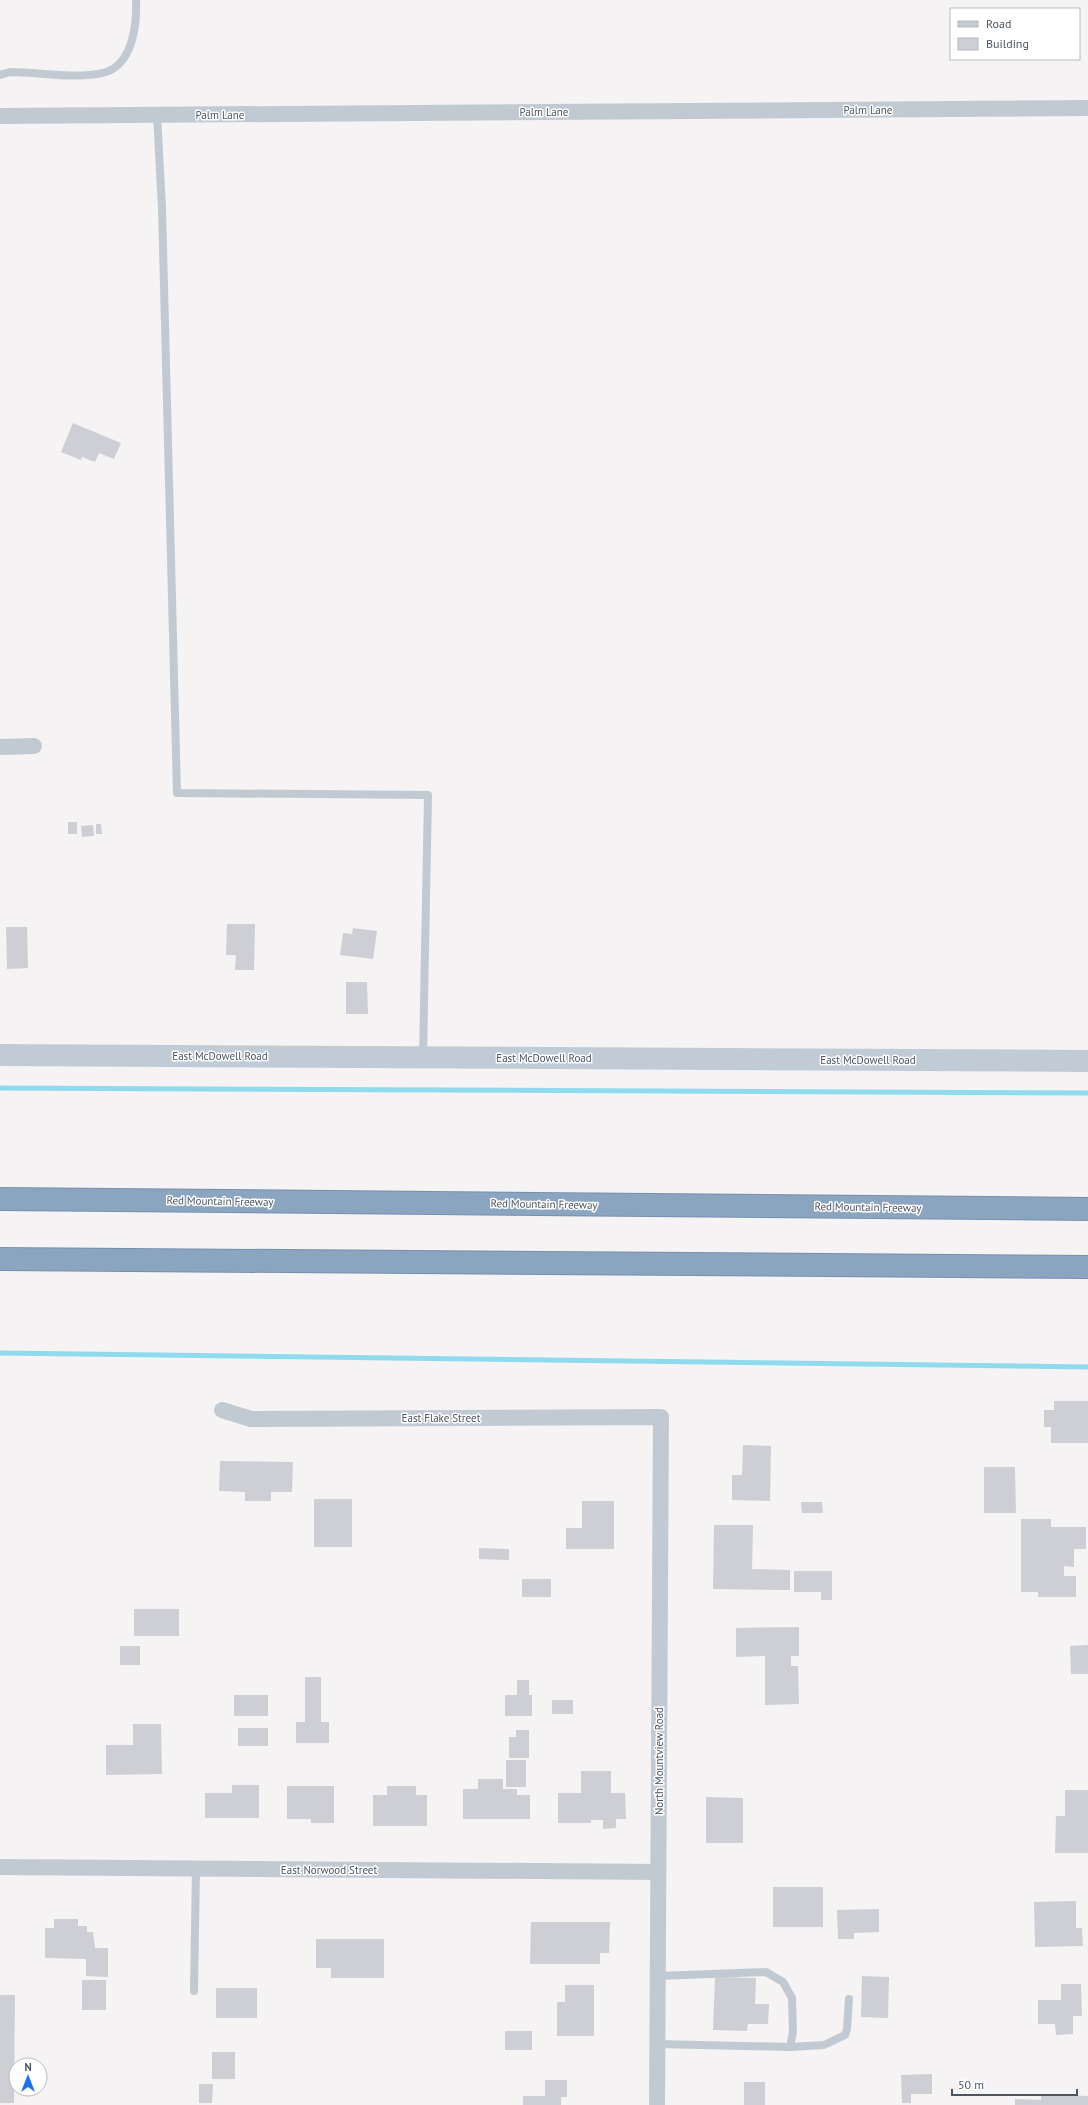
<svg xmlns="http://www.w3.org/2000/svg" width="1088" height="2105" viewBox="0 0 1088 2105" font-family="'PT Sans',sans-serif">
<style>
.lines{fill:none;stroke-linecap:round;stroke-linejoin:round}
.stream{stroke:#90daee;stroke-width:5}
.building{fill:#cdcfd5}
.highway-casing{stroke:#7690ad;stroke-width:24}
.lane{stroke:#c1cad2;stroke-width:8}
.street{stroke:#c1cad2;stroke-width:16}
.secondary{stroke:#c1cbd6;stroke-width:22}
.highway{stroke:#8ba5c1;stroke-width:22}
.labels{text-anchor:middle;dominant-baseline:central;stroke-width:3;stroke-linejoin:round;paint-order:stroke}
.street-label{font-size:11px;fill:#4a5661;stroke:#fff}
</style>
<rect width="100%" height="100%" fill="#f5f3f3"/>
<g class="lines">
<g class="stream">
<path d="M0,1088l1088,5"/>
<path d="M0,1353l1088,14"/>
</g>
</g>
<g class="building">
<path d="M73,423l48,20 -7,16 -15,-6 -4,9 -13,-5 -1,3 -20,-8z"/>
<rect x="68" y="822" width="9" height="12"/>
<path d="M96,824h5l1,10h-6z"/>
<path d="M93,825l1,11 -12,1 -1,-11z"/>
<path d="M227,924h28l-1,46h-19l1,-15h-10z"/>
<path d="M6,927h21l1,41 -21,1z"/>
<path d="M353,928l24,3 -4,28 -33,-4 3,-22 9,1z"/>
<path d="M346,982h21l1,32h-22z"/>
<path d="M1054,1401h34v42h-37v-16h-7v-17h10z"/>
<path d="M743,1445l28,1 -1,55 -38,-1v-25h10z"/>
<path d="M220,1461l73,1 -1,30h-21v9h-26v-9l-26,-1z"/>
<path d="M984,1467h31l1,46h-32z"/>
<rect x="314" y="1499" width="38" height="48"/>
<path d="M582,1501h32v48h-48v-21h16z"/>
<path d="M801,1502h21l1,11h-21z"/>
<path d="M1021,1519h30v8h35v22h-12v18l-10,-1v10h12v21h-38v-5h-17z"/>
<path d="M714,1525h39l-1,44 38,1v20l-77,-1z"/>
<path d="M479,1548l30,1v11l-30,-1z"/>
<path d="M794,1571h38v29h-11v-8h-27z"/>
<rect x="522" y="1579" width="29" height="18"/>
<rect x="134" y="1609" width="45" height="27"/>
<path d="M799,1627v29h-8v10h7l1,38 -34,1v-49l-29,1v-29z"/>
<path d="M1088,1645v29h-17l-1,-28z"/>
<rect x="120" y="1646" width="20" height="19"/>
<path d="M305,1677h16v45h8v21h-33v-21h9z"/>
<path d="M517,1680h12v15h3v21h-27v-21h12z"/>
<rect x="234" y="1695" width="34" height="21"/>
<rect x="552" y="1700" width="21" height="14"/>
<path d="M133,1724h28l1,50 -56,1v-30h27z"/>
<rect x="238" y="1728" width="30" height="18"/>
<path d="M516,1730h13v28h-20v-21h7z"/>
<rect x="506" y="1760" width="20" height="27"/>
<path d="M581,1771h30v22h14l1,26h-10v9l-13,1v-9h-12v3h-33v-30h23z"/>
<path d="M478,1779h25v10h14v6h13v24h-67v-30h15z"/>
<path d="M232,1785h27v33h-54v-25h27z"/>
<path d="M287,1786h47v37h-23v-4h-24z"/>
<path d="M387,1786h29v9h11v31h-54v-31h14z"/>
<path d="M1065,1790h23v63h-33l1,-37h9z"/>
<path d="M706,1797l37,1v45h-37z"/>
<rect x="773" y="1887" width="50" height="40"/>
<path d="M1076,1901v27h6l1,18 -48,1 -1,-45z"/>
<path d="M879,1909v23l-25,1v6h-16l-1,-29z"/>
<path d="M54,1919h24v7h9v6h6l2,16h13v29l-22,-1v-17l-41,-1v-30h9z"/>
<path d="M531,1922h79l-1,31h-9v11h-70z"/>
<path d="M316,1939h68v39h-53v-10h-15z"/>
<path d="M862,1976l27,1 -1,41 -27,-1z"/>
<path d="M715,1977l41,1 -1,26h14l-1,20h-20l-1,7 -34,-1z"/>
<rect x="82" y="1980" width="24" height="30"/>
<path d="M1061,1984h20l1,32h-9v18l-17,1 -1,-11h-17v-24h23z"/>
<path d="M565,1985h29v51h-37v-34h8z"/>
<rect x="216" y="1988" width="41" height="30"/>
<path d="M0,1995h15l-1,108h-14z"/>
<rect x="505" y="2031" width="27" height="19"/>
<rect x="212" y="2052" width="23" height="27"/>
<path d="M932,2074v20h-21v9h-9l-1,-28z"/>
<path d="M545,2080h22v17h-6v8h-38v-9h22z"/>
<rect x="744" y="2082" width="21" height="23"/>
<path d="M199,2084h14l-1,19h-13z"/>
<path d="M1041,2094l47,2v9h-73v-6l26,1z"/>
</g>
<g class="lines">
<defs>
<g id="highway">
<path d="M0,1199l1088,10"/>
<path d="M0,1259l1088,8"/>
</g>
</defs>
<use href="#highway" class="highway-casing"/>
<g class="lane">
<path d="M0,75l10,-3c29,0 69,8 96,0 27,-9 31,-48 30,-72"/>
<path d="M157,115l5,93 15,585 251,2 -5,262"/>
<path d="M194,1991l2,-122"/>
<path d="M657,2044l133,3 3,-15 -1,-34 -9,-16 -17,-10 -109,4"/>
<path d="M790,2047l34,-2 21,-10 2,-6 2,-30"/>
</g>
<g class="street">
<path d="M0,116l1088,-8"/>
<path d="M0,747l34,-1"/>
<path d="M222,1410l29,9 410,-2 -4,688"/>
<path d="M0,1867l658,5"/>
</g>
<path class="secondary" d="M0,1055l1088,6"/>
<use href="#highway" class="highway"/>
</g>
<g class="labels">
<g class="street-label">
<text x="868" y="110">Palm Lane</text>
<text x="544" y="112">Palm Lane</text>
<text x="220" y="115">Palm Lane</text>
<text x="220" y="1056">East McDowell Road</text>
<text x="544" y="1058">East McDowell Road</text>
<text x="868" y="1060">East McDowell Road</text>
<text transform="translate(220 1201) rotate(1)">Red Mountain Freeway</text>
<text transform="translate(544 1204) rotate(1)">Red Mountain Freeway</text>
<text transform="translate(868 1207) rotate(1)">Red Mountain Freeway</text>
<text x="441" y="1418">East Flake Street</text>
<text transform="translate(659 1761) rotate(-90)">North Mountview Road</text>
<text x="329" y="1870">East Norwood Street</text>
</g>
</g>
<rect x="950" y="8" width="130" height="52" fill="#ffffff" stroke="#b7bbc0"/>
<rect x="958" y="21" width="20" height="6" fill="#c1cbd6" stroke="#b7bbc0"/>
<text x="986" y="28" font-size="12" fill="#4a5661">Road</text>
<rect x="958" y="38" width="20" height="12" fill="#cdcfd5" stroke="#b7bbc0"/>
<text x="986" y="48" font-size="12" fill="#4a5661">Building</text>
<g transform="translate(28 2077)"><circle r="19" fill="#ffffff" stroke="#b7bbc0"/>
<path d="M0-3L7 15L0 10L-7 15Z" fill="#1a73e8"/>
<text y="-6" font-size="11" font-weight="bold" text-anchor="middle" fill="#4a5661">N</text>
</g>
<path d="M952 2089v6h125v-6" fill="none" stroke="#4a5661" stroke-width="2"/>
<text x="958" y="2089" font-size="12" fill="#4a5661" stroke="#ffffff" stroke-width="3" paint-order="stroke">50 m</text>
</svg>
